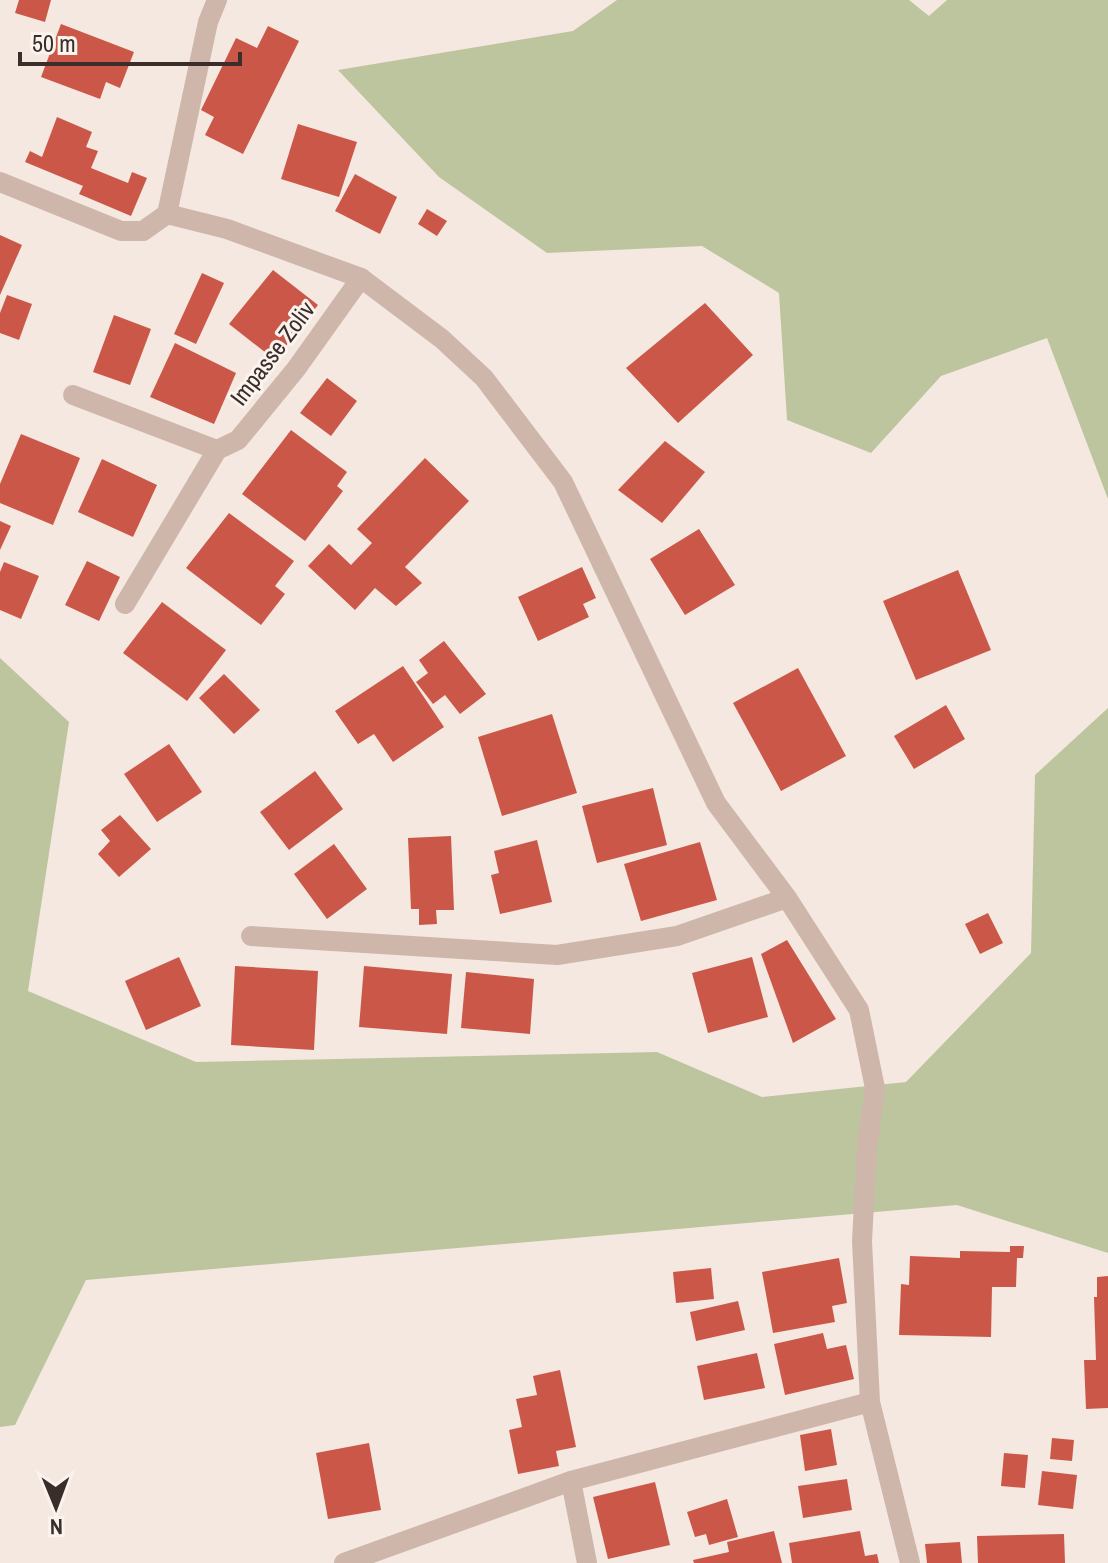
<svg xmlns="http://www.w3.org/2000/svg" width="1108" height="1563" viewBox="0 0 1108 1563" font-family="'Archivo Narrow',sans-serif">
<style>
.green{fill:#bdc59f}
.building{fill:#cb5748}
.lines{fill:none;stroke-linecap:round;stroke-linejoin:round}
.minor{stroke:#ceb6ab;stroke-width:20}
.labels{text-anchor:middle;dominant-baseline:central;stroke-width:6;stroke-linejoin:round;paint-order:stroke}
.street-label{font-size:24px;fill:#3b2e2a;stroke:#fbf3ed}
</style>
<rect width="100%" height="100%" fill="#f4e8e0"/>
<g class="green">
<path d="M617,0h292l20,16 18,-16h161v499l-61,-161 -106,38 -70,77 -84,-33 -8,-127 -77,-47 -155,7 -108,-76 -101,-107 235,-39z"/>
<path d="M0,658l69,64 -41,269 168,71 461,-10 105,45 144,-15 125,-129 4,-178 73,-67v545l-151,-48 -871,75 -71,145 -15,2z"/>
</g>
<g class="building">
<path d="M19,0h32l-6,22 -30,-9z"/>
<path d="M61,24l73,28 -14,36 -14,-6 -6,17 -59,-22z"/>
<path d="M268,26l31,15 -56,113 -38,-19 9,-18 -13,-7 35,-72 21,10z"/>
<path d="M57,117l35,15 -6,15 12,4 -7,17 37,15 4,-11 15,6 -16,38 -52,-22 4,-8 -58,-24 5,-11 12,6z"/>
<path d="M298,124l59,18 -18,55 -58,-18z"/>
<path d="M355,174l42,23 -17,37 -45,-23z"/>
<path d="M427,209l20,12 -10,15 -19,-12z"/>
<path d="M0,235l22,10 -22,50z"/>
<path d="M273,270l45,35 -43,55 -46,-36z"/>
<path d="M202,273l22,10 -28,61 -22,-10z"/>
<path d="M7,295l25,9 -13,36 -19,-7v-20z"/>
<path d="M705,303l48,52 -75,68 -52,-55z"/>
<path d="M114,315l37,14 -21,56 -37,-13z"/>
<path d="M175,343l61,30 -22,51 -64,-27z"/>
<path d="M327,378l30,23 -26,35 -31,-23z"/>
<path d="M291,430l56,42 -10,14 6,5 -38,50 -63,-47z"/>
<path d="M21,434l59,24 -27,67 -53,-22v-19z"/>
<path d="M665,441l40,31 -43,51 -44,-33z"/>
<path d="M425,458l44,43 -64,66 17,16 -26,23 -21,-18 -20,22 -47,-44 21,-22 22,21 21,-22 -15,-14z"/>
<path d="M102,459l55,26 -24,52 -55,-25z"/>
<path d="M229,513l65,48 -19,25 10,8 -24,31 -75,-57z"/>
<path d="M0,521l11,5 -11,24z"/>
<path d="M699,529l36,56 -50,30 -35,-56z"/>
<path d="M87,561l33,16 -21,44 -34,-16z"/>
<path d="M4,562l35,14 -18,43 -21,-9v-38z"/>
<path d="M582,567l14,31 -13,6 6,13 -51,24 -20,-44z"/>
<path d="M958,570l33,80 -75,30 -33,-79z"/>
<path d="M162,602l64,48 -39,51 -64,-48z"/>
<path d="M444,641l42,53 -26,20 -15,-19 -12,9 -17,-22 12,-9 -9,-13z"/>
<path d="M403,666l41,61 -51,35 -19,-28 -16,10 -23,-33z"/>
<path d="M798,668l48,88 -65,35 -48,-88z"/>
<path d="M224,674l36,36 -26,24 -35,-36z"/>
<path d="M946,705l19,34 -51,30 -20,-33z"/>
<path d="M552,714l25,79 -75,23 -24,-79z"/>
<path d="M169,744l33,48 -45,30 -33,-48z"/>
<path d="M315,771l28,38 -54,41 -29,-38z"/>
<path d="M653,788l14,57 -70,18 -15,-57z"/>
<path d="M120,815l31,34 -32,28 -21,-23 12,-13 -9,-11z"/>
<path d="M451,836l3,74h-18l1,14 -18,1v-16h-8l-3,-71z"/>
<path d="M537,840l15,62 -52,12 -9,-39 8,-2 -5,-22z"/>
<path d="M700,842l17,58 -76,21 -17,-57z"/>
<path d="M334,844l33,45 -40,30 -33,-45z"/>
<path d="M988,913l15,30 -23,11 -15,-30z"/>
<path d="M787,940l49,79 -43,24 -32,-89z"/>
<path d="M179,957l22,49 -55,24 -21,-49z"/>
<path d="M752,957l16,60 -60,16 -16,-60z"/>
<path d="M235,966l83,5 -4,79 -83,-5z"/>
<path d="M364,966l88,8 -5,60 -88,-7z"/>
<path d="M466,972l68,7 -4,55 -69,-6z"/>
<path d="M1010,1246h14l-1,12h-6l-1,29h-24l-1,50 -92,-2 2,-51 8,1 1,-29 50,2v-7l50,1z"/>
<path d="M839,1258l8,45 -15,3 3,16 -62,11 -11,-61z"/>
<path d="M711,1268l3,31 -38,4 -3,-31z"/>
<path d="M1108,1276v132l-22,1 -2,-49h12l-2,-63h3v-20z"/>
<path d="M738,1301l7,29 -49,11 -6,-29z"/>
<path d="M823,1333l4,16 19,-4 8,34 -69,16 -11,-51z"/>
<path d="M757,1353l8,35 -61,12 -7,-34z"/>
<path d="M560,1370l16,77 -20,4 3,15 -41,8 -9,-44 13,-3 -6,-28 21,-4 -4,-19z"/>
<path d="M831,1429l6,36 -32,6 -5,-36z"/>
<path d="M1052,1438l22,2 -2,21 -22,-2z"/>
<path d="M369,1443l12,67 -53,9 -12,-66z"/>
<path d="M1004,1453l24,2 -3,33 -24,-2z"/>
<path d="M1042,1471l35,4 -4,34 -35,-4z"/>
<path d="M847,1479l5,31 -49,8 -5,-32z"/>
<path d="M655,1482l15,63 -62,14 -15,-62z"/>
<path d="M727,1499l11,38 -29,8 -3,-11 -11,3 -8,-25z"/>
<path d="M774,1531l8,32h-88l-1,-3 36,-8 -2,-10z"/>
<path d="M860,1531l5,25 12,-2 2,9h-87l-3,-20z"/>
<path d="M1064,1534l1,29h-87l-1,-27z"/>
<path d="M960,1542l2,21h-35l-2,-19z"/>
</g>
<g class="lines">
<g class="minor">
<path d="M0,182l121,49h22l24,-17"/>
<path d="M167,214l60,15 134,49 81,61 42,39 79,104 153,321 71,95 72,112 16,78 -8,60 -5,93 8,161 40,161"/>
<path d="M167,214l41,-192 9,-22"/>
<path d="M73,395l144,55"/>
<path d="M125,604l92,-154 21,-10 58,-71 65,-91"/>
<path d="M251,936l306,19 120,-19 110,-38"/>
<path d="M571,1481l16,82"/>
<path d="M344,1563l227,-82 299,-79"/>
</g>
</g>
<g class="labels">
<g class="street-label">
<text transform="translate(272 353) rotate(-53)">Impasse Zoliv</text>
</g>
</g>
<g transform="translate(56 1507) rotate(179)" stroke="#fbf3ed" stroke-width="6" paint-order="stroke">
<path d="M0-6L14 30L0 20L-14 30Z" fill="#3b2e2a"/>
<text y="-12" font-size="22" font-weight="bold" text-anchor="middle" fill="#3b2e2a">N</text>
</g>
<path d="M20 52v12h220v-12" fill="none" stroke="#3b2e2a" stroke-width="4"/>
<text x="32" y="52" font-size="24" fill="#3b2e2a" stroke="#fbf3ed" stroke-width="6" paint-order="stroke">50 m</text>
</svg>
